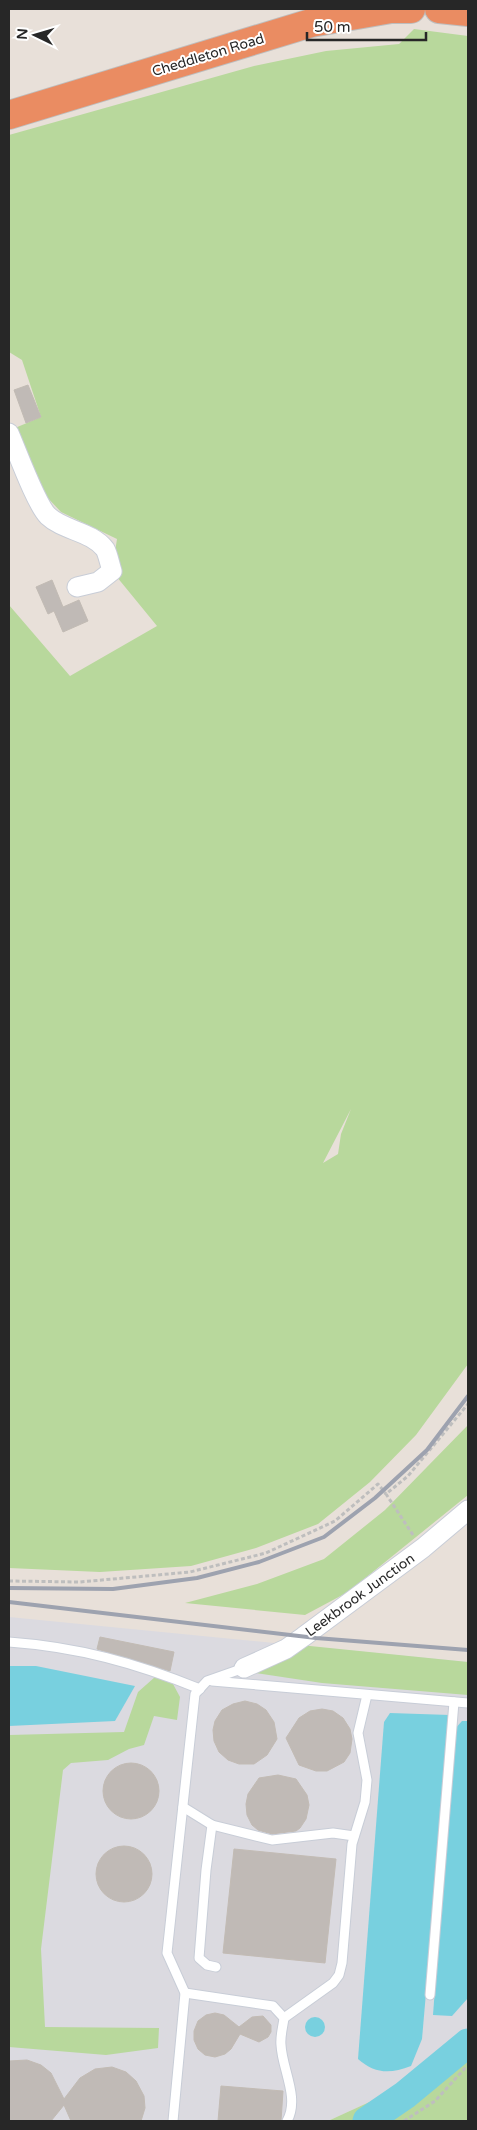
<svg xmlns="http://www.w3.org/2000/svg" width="477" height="2130" viewBox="0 0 477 2130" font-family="'Varela Round',sans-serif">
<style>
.industrial{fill:#dbdae0}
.green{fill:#b8d89c;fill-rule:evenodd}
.water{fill:#78d0df}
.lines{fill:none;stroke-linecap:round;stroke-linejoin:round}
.river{stroke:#78d0df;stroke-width:29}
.building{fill:#c0bab6;stroke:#c2bbb4}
.lane-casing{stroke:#c8cdd7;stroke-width:11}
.street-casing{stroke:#c8cdd7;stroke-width:21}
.highway-casing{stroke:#bebebe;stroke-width:30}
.path{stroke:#bebebe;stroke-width:3;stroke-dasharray:4 2.5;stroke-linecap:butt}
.lane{stroke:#fff;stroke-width:9}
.street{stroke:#fff;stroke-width:19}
.highway{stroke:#ea8c62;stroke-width:28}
.rail{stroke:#9da2af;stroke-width:4}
.labels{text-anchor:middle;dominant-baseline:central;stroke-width:4;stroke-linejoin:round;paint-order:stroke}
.street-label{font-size:14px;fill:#272727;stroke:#fff}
</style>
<rect width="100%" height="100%" fill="#e8e0d9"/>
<path class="industrial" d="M9,1617l459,45v368l-44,47 -96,44h-319z"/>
<g class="green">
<path d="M414,29l54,7v1328l-52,71 -46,47 -52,42 -62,24 -65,18 -91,6 -91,-4v-963l61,71 87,-50 -45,-55 5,-32 -56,-27 -16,-17 -30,-67 26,-11 -19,-57 -13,-8v-217l245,-69 72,-15 73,-7zM351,1109l-10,25 -3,20 -15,9z"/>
<path d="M468,1425v70l-120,97 -43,23 -120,-12 72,-19 67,-25 61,-49z"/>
<path d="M300,1645l168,17v33l-146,-12 -73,-11z"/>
<path d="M155,1677l18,7 7,13 -3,23 -23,-4 -10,29 -15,4 -21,11 -37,3 -8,7 -22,179 4,78 114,1 -1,20 -52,7 -97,-8v-312l115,-3 14,-40z"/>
<path d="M468,2030v91h-140l96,-44z"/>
</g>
<g class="water">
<path d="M9,1666h27l99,20 -20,35 -106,5z"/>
<path d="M390,1713l60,2 -28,324 -11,27c-21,8 -36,8 -53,-7l26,-337z"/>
<path d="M462,1721h6v277l-16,18 -19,-1 21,-285z"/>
<circle cx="315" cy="2027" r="10"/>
</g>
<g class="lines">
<path class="river" d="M367,2121l38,-26 63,-52"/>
</g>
<g class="building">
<path d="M28,385l13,32 -15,6 -12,-33z"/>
<path d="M52,580l11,27 16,-7 9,21 -25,11 -9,-21 -6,3 -12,-27z"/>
<path d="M100,1637l74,15 -4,19 -73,-22z"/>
<path d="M245,1701l12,3 9,6 8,12 3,17 -10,16 -13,9h-15l-11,-4 -9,-8 -5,-11 -1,-11 2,-9 7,-11 11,-6z"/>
<path d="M322,1709l11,2 10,7 7,11 2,10 -2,14 -6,9 -17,9h-11l-17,-6 -13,-27 13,-20 11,-7z"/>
<circle cx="131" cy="1791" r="28"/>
<path d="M278,1775l18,4 11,16 2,10 -3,14 -6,9 -4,3 -24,3 -14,-4 -6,-5 -5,-10 -1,-11 2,-10 11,-16z"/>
<circle cx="124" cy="1874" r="28"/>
<path d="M234,1849l102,10 -11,104 -102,-10z"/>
<path d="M215,2013l9,2 15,12 13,-10 11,-1 8,9v7l-3,5 -9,5 -19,-8 -9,15 -6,5 -10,3 -10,-2 -7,-6 -4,-9v-9l4,-10 8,-6z"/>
<path d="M27,2060l14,5 10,8 13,26 16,-21 15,-9 17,-2 14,5 10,9 8,15 1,12 -4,13h-70l-7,-16 -13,16h-42v-60z"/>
<path d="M221,2086l62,5 -2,30h-63z"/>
</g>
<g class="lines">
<defs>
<g id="lane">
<path d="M9,1642c69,5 127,21 191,47"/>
<path d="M212,1681l256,22"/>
<path d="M183,1807l29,18 60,15 61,-7 21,3"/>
<path d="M212,1825l-6,45 -7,88 8,7 9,2"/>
<path d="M185,1993l88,13 11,12c-1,9 -4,18 -3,27 1,24 19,53 6,76"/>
<path d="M430,1995l24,-293"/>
<path d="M284,2018l49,-35 6,-8 3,-12 10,-119 13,-42 2,-22 -9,-47 9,-38"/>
<path d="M173,2121l12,-128 -18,-40 28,-259 12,-13 37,-13"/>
</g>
<g id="street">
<path d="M9,433c8,18 27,71 39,83 16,15 43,15 57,33 3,5 5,16 7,22l-14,11 -21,5"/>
<path d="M244,1668l42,-19 17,-12 120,-89 45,-38"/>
</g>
<g id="highway">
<path d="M439,9l29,3"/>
<path d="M9,115l302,-92 80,-14h20"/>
</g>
</defs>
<use href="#lane" class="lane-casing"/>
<use href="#street" class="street-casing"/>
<use href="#highway" class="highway-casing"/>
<g class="path">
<path d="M413,1535l-27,-41 22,-18 60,-72"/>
<path d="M9,1581l71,1 110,-10 76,-19 69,-32 43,-37 8,10"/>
<path d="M404,2121l31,-20 33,-36"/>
</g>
<use href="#lane" class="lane"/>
<use href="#street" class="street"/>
<use href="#highway" class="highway"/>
<g class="rail">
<path d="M9,1588l104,1 84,-11 62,-16 65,-25 51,-39 52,-48 41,-54"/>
<path d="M9,1602l307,36 152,12"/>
</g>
</g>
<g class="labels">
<g class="street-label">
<text transform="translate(208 55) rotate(-17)">Cheddleton Road</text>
<text transform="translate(360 1595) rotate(-36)">Leekbrook Junction</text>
</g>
</g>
<rect width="477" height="2130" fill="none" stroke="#272727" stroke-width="20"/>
<g transform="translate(35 35) rotate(275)" stroke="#ffffff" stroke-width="4" paint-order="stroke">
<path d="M0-4L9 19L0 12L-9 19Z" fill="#272727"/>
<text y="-8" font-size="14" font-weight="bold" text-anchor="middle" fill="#272727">N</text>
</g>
<path d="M307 32v8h119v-8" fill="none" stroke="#272727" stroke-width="2.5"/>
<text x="314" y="32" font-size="15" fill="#272727" stroke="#ffffff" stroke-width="4" paint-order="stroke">50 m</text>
</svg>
